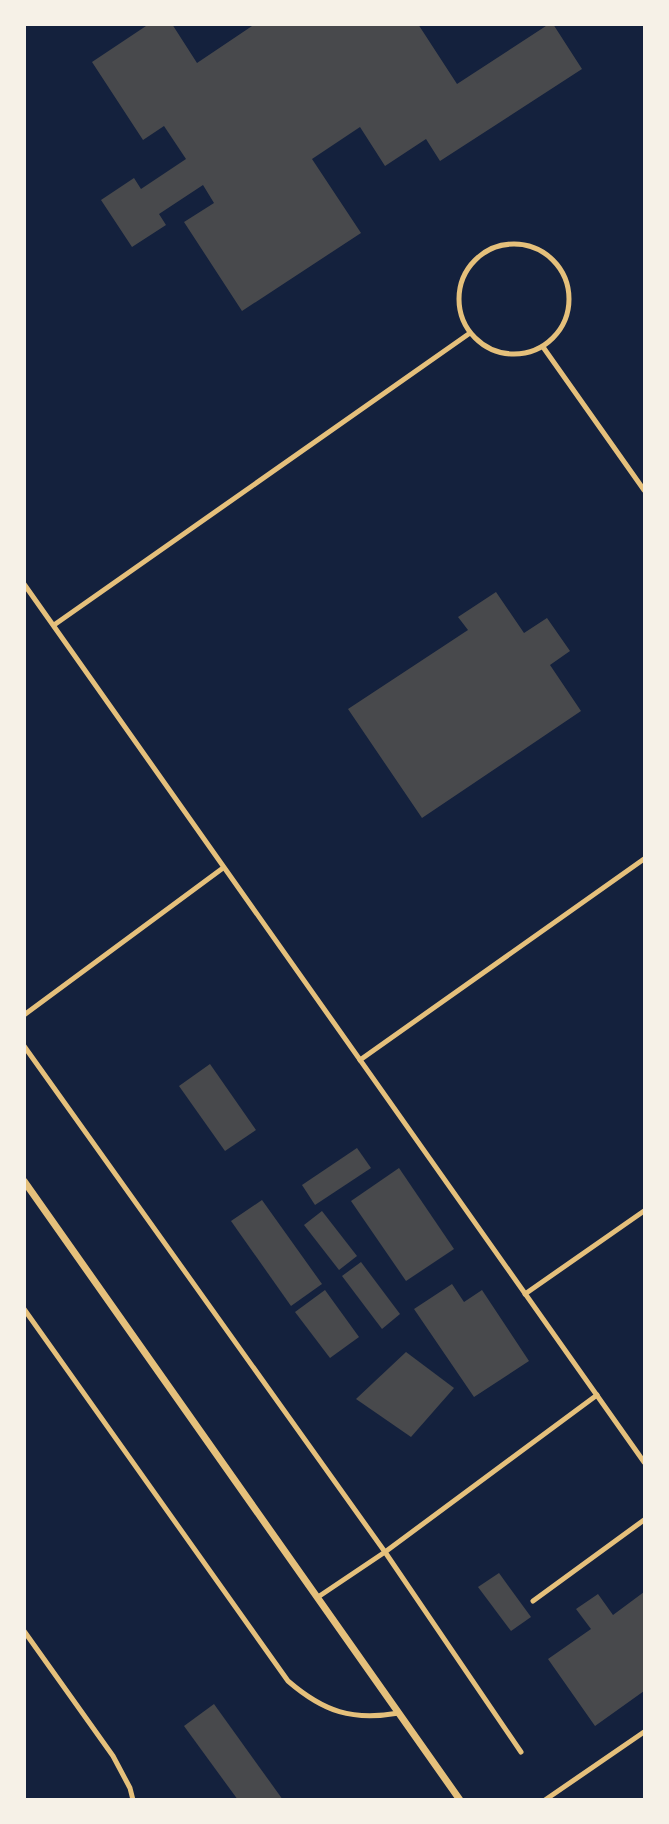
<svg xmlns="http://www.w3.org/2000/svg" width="669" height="1824" viewBox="0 0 669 1824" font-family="Bitter,serif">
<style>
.building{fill:#48494c}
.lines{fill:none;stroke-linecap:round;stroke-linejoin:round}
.service{stroke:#e5c07b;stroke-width:5}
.minor{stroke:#e5c07b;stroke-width:7}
</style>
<rect width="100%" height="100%" fill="#14213d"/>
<g class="building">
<path d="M149,24h23l25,39 58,-39h163l39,60 92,-60h4l29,45 -142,92 -14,-22 -41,27 -25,-39 -48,32 49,74 -119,78 -58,-89 30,-19 -11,-18 -44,29 7,11 -34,22 -31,-47 33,-22 7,11 45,-30 -22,-33 -21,14 -51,-78z"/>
<path d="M496,592l28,41 23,-15 23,33 -20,14 31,46 -159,107 -74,-109 120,-79 -10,-13z"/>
<path d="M210,1064l46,66 -31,21 -46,-65z"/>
<path d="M357,1148l14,20 -56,37 -13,-20z"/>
<path d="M399,1168l55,81 -48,32 -55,-80z"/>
<path d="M262,1200l60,84 -31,22 -60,-85z"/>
<path d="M322,1211l35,45 -18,14 -35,-45z"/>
<path d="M361,1262l39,52 -18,15 -40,-53z"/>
<path d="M452,1284l12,18 18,-12 47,71 -55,36 -60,-88z"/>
<path d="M325,1290l34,47 -29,21 -35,-46z"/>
<path d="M406,1352l48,36 -43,49 -55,-38z"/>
<path d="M499,1573l32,44 -20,14 -33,-44z"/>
<path d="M644,1592v99l-49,35 -47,-67 43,-30 -15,-20 22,-15 15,21z"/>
<path d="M214,1704l69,96h-45l-54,-74z"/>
</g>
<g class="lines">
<g class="service">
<circle cx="514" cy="299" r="55"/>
<path d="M543,347l101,143"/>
<path d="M24,584l620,878"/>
<path d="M54,625l416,-292"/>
<path d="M24,1015l199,-147"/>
<path d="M24,1046l361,506 136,200"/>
<path d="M360,1060l284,-201"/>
<path d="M525,1294l119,-83"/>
<path d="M24,1309l264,372c36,31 64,40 111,32"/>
<path d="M318,1597l67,-45 212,-157"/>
<path d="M533,1601l111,-81"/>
<path d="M24,1631l89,125 17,32 3,12"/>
<path d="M545,1800l99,-68"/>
</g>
<path class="minor" d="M24,1181l436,619"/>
</g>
<rect width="669" height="1824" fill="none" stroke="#f6f1e7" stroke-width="52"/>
</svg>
